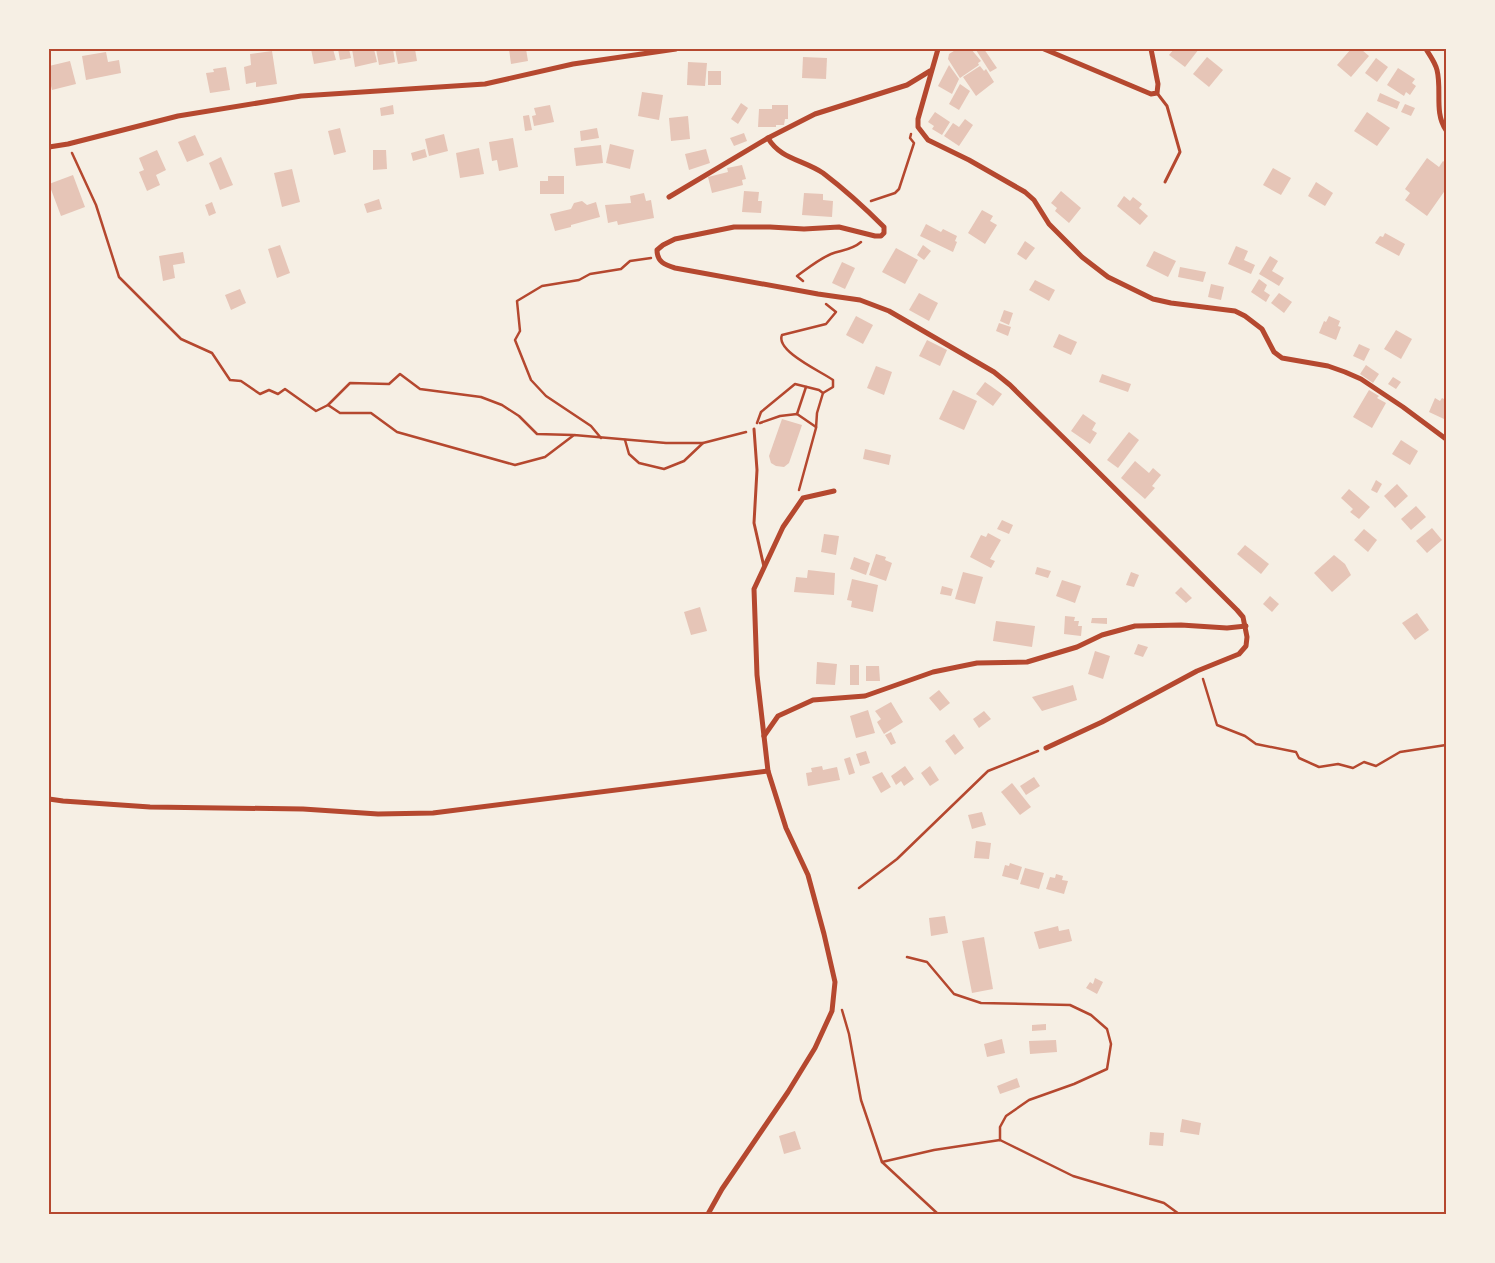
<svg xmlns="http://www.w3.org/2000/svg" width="1495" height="1263" viewBox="0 0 1495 1263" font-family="'Open Sans',sans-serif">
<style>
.building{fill:#e6c5b7}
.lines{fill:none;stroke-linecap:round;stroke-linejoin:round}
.path{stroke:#b5482f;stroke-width:2.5}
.service{stroke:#b5482f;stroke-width:3}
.minor{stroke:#b5482f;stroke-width:5}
.neatline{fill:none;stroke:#b5482f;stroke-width:2}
</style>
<rect width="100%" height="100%" fill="#f6efe4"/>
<g class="building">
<path d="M311,49h22l3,11 -22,4z"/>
<path d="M338,49h11l2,9 -11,2z"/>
<path d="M352,49h22l3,13 -22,5z"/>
<path d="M376,49h17l2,13 -16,3z"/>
<path d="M395,49h20l2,12 -19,3z"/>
<path d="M509,49h17l2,12 -17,3z"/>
<path d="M957,49h14l10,12 -3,2 1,2 -19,13 -12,-19 1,-5z"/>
<path d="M977,49h7l13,19 -7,4 -14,-22z"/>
<path d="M1174,49h25l-14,18 -16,-12z"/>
<path d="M1351,49h12l-1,1 7,6 -18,21 -14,-12z"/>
<path d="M272,51l5,33 -21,3v-5l-10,2 -2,-17 7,-2 -1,-11z"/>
<path d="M106,52l2,10 11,-2 2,13 -35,7 -4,-24z"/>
<path d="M803,57l24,1 -1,21 -24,-1z"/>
<path d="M1207,57l16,13 -14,17 -16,-13z"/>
<path d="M1376,58l12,9 -11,15 -12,-9z"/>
<path d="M70,61l6,23 -24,6 -3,-12v-12z"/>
<path d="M688,62l19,1 -2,23 -18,-1z"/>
<path d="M949,65l10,14 -7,15 -14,-8z"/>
<path d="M980,66l4,5 2,-2 8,13 -18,14 -13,-19z"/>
<path d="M226,67l4,23 -20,3 -4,-20 8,-1 -1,-3z"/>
<path d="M1398,68l17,11 -3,4 4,3 -6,9 -4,-3 -2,4 -17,-11z"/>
<rect x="708" y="71" width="13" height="14"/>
<path d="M960,84l10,7 -11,19 -10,-6z"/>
<path d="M642,92l21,3 -4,25 -21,-4z"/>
<path d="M1380,93l20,9 -3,7 -20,-8z"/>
<path d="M741,103l7,5 -10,16 -7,-5z"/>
<path d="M1405,104l10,4 -4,8 -10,-4z"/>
<path d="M393,105l1,9 -13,2 -1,-8z"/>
<path d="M550,105l4,17 -20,4 -2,-10 4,-1 -2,-7z"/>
<path d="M772,105h16v14h-3l-1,6h-8v2h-18l1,-18h13z"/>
<path d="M935,112l15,10 -8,13 -10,-6 2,-3 -6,-4z"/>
<path d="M1367,112l23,16 -13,18 -23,-15z"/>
<path d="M529,115l3,15 -7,1 -2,-15z"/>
<path d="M688,116l2,23 -19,2 -2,-23z"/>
<path d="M965,119l8,6 -14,21 -15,-10 9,-13 6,4z"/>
<path d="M340,128l6,24 -12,3 -6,-24z"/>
<path d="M597,128l2,10 -18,3 -1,-10z"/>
<path d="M744,133l3,8 -13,5 -4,-8z"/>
<path d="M444,134l4,17 -19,5 -4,-17z"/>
<path d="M195,135l9,20 -17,7 -9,-20z"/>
<path d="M513,138l5,29 -19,4 -2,-11 -5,1 -3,-19z"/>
<path d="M610,144l24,6 -4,19 -24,-6z"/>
<path d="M601,145l2,18 -27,3 -2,-18z"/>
<path d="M479,148l5,26 -24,4 -4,-25z"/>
<path d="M425,149l2,8 -14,4 -2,-8z"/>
<path d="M706,149l4,14 -21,7 -4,-16z"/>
<path d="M157,150l9,20 -10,5 4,10 -13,6 -8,-19 5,-2 -5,-12z"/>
<path d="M373,150h13l1,19 -14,1z"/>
<path d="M221,157l12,28 -13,5 -11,-27z"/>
<path d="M1427,158l12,9 4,-6 3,2v26l-19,27 -22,-16 5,-7 -5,-4z"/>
<path d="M742,165l4,14 -4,1 1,5 -31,8 -4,-16 20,-5 -1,-4z"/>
<path d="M1273,168l18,10 -10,17 -18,-10z"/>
<path d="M292,169l8,33 -18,5 -8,-34z"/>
<path d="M73,175l12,32 -24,9 -12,-32z"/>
<path d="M548,176h16v18h-24v-13h8z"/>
<path d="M1316,182l17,11 -8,13 -17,-10z"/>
<path d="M744,191l15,1 -1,9h4l-1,12 -19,-1z"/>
<path d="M1061,191l20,17 -12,15 -14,-12 2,-3 -6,-5z"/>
<path d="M644,193l2,8 5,-1 3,18 -36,7 -1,-4 -9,2 -3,-18 26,-2 -1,-7z"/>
<path d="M804,193l19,1v6l10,1 -1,16 -30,-2z"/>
<path d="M1124,196l6,5 3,-4 9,7 -3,4 9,8 -8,9 -23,-19z"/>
<path d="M379,199l3,10 -15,4 -3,-9z"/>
<path d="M582,201l5,4 9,-3 4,15 -29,8v2l-16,4 -5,-17 21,-5 3,-6z"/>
<path d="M212,202l4,11 -7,3 -4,-11z"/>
<path d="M982,210l11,6 -3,5 7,4 -12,19 -17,-11z"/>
<path d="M926,224l15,8 2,-3 14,7 -2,5 2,1 -4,10 -33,-16z"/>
<path d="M1385,233l20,11 -6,12 -24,-13 5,-7 3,1z"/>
<path d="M1025,241l10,7 -9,12 -9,-6z"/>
<path d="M280,245l10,28 -13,5 -9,-29z"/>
<path d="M923,245l8,6 -7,9 -7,-5z"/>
<path d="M1236,246l12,5 -4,9 11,5 -4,9 -23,-10z"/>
<path d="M896,248l22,12 -13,24 -23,-12z"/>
<path d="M1154,251l22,10 -8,16 -22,-11z"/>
<path d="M183,252l2,11 -12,2 2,13 -12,3 -4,-25z"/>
<path d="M1270,256l8,5 -6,10 12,7 -5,8 -20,-12z"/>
<path d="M842,262l13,6 -10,21 -13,-6z"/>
<path d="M1180,267l26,5 -3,10 -25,-5z"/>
<path d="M1259,279l8,6 -3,6 6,4 -4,7 -15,-10z"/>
<path d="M1035,280l20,10 -6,11 -20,-11z"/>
<path d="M1211,284l13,3 -3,13 -13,-3z"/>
<path d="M240,289l6,14 -15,7 -6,-15z"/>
<path d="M919,293l19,10 -9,18 -20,-11z"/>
<path d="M1279,293l13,9 -8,11 -13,-10z"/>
<path d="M1004,310l9,3 -4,12 -9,-4z"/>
<path d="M856,316l17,9 -10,19 -17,-9z"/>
<path d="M1329,316l11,5 -2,5 3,1 -5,13 -17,-7 5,-12 2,1z"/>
<path d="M999,323l12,4 -3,9 -12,-5z"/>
<path d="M1396,330l16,9 -11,20 -17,-10z"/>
<path d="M1059,334l18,8 -6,13 -18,-8z"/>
<path d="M927,340l20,10 -7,16 -21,-10z"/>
<path d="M1359,344l11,5 -6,12 -11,-5z"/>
<path d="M1366,365l13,9 -6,9 -13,-9z"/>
<path d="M876,366l16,6 -8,23 -17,-7z"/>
<path d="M1102,374l29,10 -3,8 -29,-10z"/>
<path d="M1393,377l8,5 -5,7 -8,-5z"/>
<path d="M985,382l17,12 -9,12 -17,-12z"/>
<path d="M953,390l24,11 -13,29 -25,-11z"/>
<path d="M1369,390l10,6 -2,2 9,5 -14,25 -19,-11z"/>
<path d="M1435,398l5,3 2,-3 4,2v15l-2,4 -15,-7z"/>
<path d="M1083,414l13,9 -4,7 5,3 -7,11 -19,-13z"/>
<path d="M782,419l20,6 -13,38 -5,4 -8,-1 -5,-3 -2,-7z"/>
<path d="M1129,432l10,8 -21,28 -11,-8z"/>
<path d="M1401,440l17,11 -8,14 -18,-11z"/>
<path d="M865,449l26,6 -2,10 -26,-6z"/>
<path d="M1135,461l14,12 4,-5 8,7 -9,11 3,2 -10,11 -24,-21z"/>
<path d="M1376,480l6,4 -5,9 -6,-3z"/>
<path d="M1397,484l11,12 -13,12 -11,-12z"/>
<path d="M1349,489l21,18 -11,12 -9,-7 3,-3 -12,-11z"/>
<path d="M1416,506l10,11 -15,13 -10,-11z"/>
<path d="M1002,520l11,5 -4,9 -12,-5z"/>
<path d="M1432,528l10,12 -15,13 -11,-12z"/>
<path d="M1364,529l13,11 -9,12 -14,-12z"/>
<path d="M988,533l13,7 -11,19 5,2 -4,7 -21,-11 11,-22 5,2z"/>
<path d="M824,534l15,2 -3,19 -15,-3z"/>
<path d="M1245,545l24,19 -8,10 -24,-20z"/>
<path d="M876,554l10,3 -1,3 7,3 -6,18 -17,-6z"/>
<path d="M1334,555l11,9 6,11 -19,17 -18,-19z"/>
<path d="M854,557l16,6 -4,12 -16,-6z"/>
<path d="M1037,567l14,4 -3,7 -13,-4z"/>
<path d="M808,570l27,3 -1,22 -40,-3 2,-15 11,1z"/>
<path d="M963,572l20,5 -8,27 -20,-5z"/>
<path d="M1131,572l8,3 -5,12 -8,-2z"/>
<path d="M852,579l26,6 -5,27 -22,-5 1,-6 -5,-1z"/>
<path d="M1062,580l19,6 -6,17 -19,-7z"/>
<path d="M942,586l11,3 -2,7 -11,-2z"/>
<path d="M1181,587l11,11 -6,5 -11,-10z"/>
<path d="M1270,596l9,8 -7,8 -9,-8z"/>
<path d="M700,607l7,24 -16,4 -7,-23z"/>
<path d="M1417,613l12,17 -14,10 -13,-17z"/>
<path d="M1065,616l10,1 -1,4h5l-1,5h4l-1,10 -17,-2z"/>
<path d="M1092,618h15v6l-16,-1z"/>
<path d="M996,621l39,5 -3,21 -39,-6z"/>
<path d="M1138,644l10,3 -5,10 -9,-3z"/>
<path d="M1095,651l15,5 -7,23 -15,-5z"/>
<path d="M817,662l20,2 -2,21 -19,-1z"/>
<rect x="850" y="665" width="9" height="20"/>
<path d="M866,666h13l1,15h-14z"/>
<path d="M1073,685l4,15 -35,11 -10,-14z"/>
<path d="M939,690l11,13 -10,8 -11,-13z"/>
<path d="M891,702l12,20 -19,12 -7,-12 4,-3 -6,-8z"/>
<path d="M868,710l7,23 -19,5 -6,-22z"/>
<path d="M984,711l7,8 -12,9 -6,-9z"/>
<path d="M891,732l5,11 -5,2 -6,-10z"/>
<path d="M954,734l10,14 -9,7 -10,-14z"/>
<path d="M866,751l4,12 -10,3 -4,-12z"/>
<path d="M850,757l5,16 -6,2 -5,-16z"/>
<path d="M822,766l1,4 14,-3 3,13 -32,6 -2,-13 6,-1 -1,-4z"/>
<path d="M905,766l9,13 -10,7 -3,-5 -5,4 -5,-9z"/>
<path d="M930,766l9,14 -9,6 -9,-13z"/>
<path d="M882,772l9,15 -10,6 -9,-16z"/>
<path d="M1034,777l6,9 -14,9 -6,-9z"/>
<path d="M1012,783l19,24 -11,8 -19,-23z"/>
<path d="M982,812l4,13 -14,4 -4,-14z"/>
<path d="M976,841l15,2 -2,16 -15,-1z"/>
<path d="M1010,863l12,4 -4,13 -16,-4 3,-11 4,1z"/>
<path d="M1025,868l19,5 -5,16 -19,-5z"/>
<path d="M1056,874l7,2 -1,4 6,1 -4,13 -18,-5 4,-12 5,1z"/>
<path d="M945,916l3,17 -17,3 -2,-18z"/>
<path d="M1058,926l1,5 10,-2 3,12 -33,8 -5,-17z"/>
<path d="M984,937l9,52 -21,4 -10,-52z"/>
<path d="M1095,978l8,4 -6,12 -11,-6 4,-6 3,2z"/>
<path d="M1046,1024v6l-14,1v-6z"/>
<path d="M1002,1039l3,14 -18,4 -3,-13z"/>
<path d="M1056,1040l1,12 -27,2 -1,-13z"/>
<path d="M1017,1078l3,9 -20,7 -3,-8z"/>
<path d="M1182,1119l19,4 -2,12 -19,-3z"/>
<path d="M795,1131l6,18 -17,5 -5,-18z"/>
<path d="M1150,1132l14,1 -1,13 -14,-1z"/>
</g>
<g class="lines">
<g class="path">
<path d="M72,153l24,52 23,72 62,62 31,14 18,27 11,1 19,13 9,-4 9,4 7,-5 31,22 12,-6 12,8h31l26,19 118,33 30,-8 29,-22 92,8h37l43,-11"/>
<path d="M871,201l24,-8 4,-4 15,-46 -4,-5 1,-4"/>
<path d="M803,281l-6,-5c11,-8 22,-17 34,-22 11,-4 21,-4 30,-12"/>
<path d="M328,405l22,-22 39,1 11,-10 20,15 61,8 21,8 17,11 18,18 36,1"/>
<path d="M797,414l9,-27"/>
<path d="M757,423l4,-11 34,-28 24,6 4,3"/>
<path d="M760,423l20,-7 17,-2 19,13"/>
<path d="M601,438l-10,-12 -45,-30 -15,-16 -16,-40 5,-9 -3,-30 25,-15 37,-6 11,-6 31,-5 9,-8 21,-3"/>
<path d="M625,440l4,14 10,9 25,6 20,-8 19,-18"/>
<path d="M799,490l17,-62 1,-15 6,-20 10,-6v-7c-11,-8 -58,-29 -51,-45l44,-11 10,-12 -10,-8"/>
<path d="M1203,679l14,46 28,11 11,8 40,8 3,6 20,9 19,-3 15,4 11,-6 12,4 24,-14 46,-7"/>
<path d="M859,888l38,-29 91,-88 50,-20"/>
<path d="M907,957l20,5 27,32 27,9 89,2 21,10 16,14 4,15 -4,25 -33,15 -45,16 -23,16 -6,11v13"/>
<path d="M842,1010l7,24 12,66 21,62 56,52"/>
<path d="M882,1162l52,-12 66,-10 73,36 91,27 15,11"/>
</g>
<g class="service">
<path d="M1157,93l10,13 13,46 -15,30"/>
<path d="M754,429l3,41 -3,53 10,44"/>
</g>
<g class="minor">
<path d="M938,49l-20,70v8l10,13 41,20 56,32 9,8 15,24 33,33 26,20 45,22 18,4 64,8 10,5 17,13 12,23 8,6 46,8 17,6 16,7 42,28 43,32"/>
<path d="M1044,49l107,45 6,-1 1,-9 -7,-35"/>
<path d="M1426,49c4,7 9,13 11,21 5,20 -3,43 9,60"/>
<path d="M768,138c12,21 36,22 55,35 21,16 42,35 61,54v6l-3,3h-6l-36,-9 -35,2 -34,-2h-36l-59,12 -12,6 -6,5c0,12 8,15 18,18l143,26 42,6 29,11 105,61 16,13 66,65 161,160 6,7 4,20 -1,9 -7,8 -42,17 -95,51 -56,26"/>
<path d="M49,147l19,-3 110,-28 123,-20 184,-12 88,-20 103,-15"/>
<path d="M669,197l99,-59 47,-24 92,-29 23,-14"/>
<path d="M764,736l14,-20 35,-16 52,-4 68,-24 44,-9 50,-1 50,-15 25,-12 33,-9 46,-1 46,3 19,-2"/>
<path d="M49,799l14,2 87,6 153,2 75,5 55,-1 335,-42"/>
<path d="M708,1214l14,-25 66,-97 27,-44 17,-37 3,-29 -11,-48 -16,-59 -22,-47 -18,-57 -11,-96 -3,-86 29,-62 20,-29 31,-7"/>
</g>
</g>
<rect width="1495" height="1263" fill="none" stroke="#f6efe4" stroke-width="100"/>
<rect x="50" y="50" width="1395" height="1163" class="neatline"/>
</svg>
